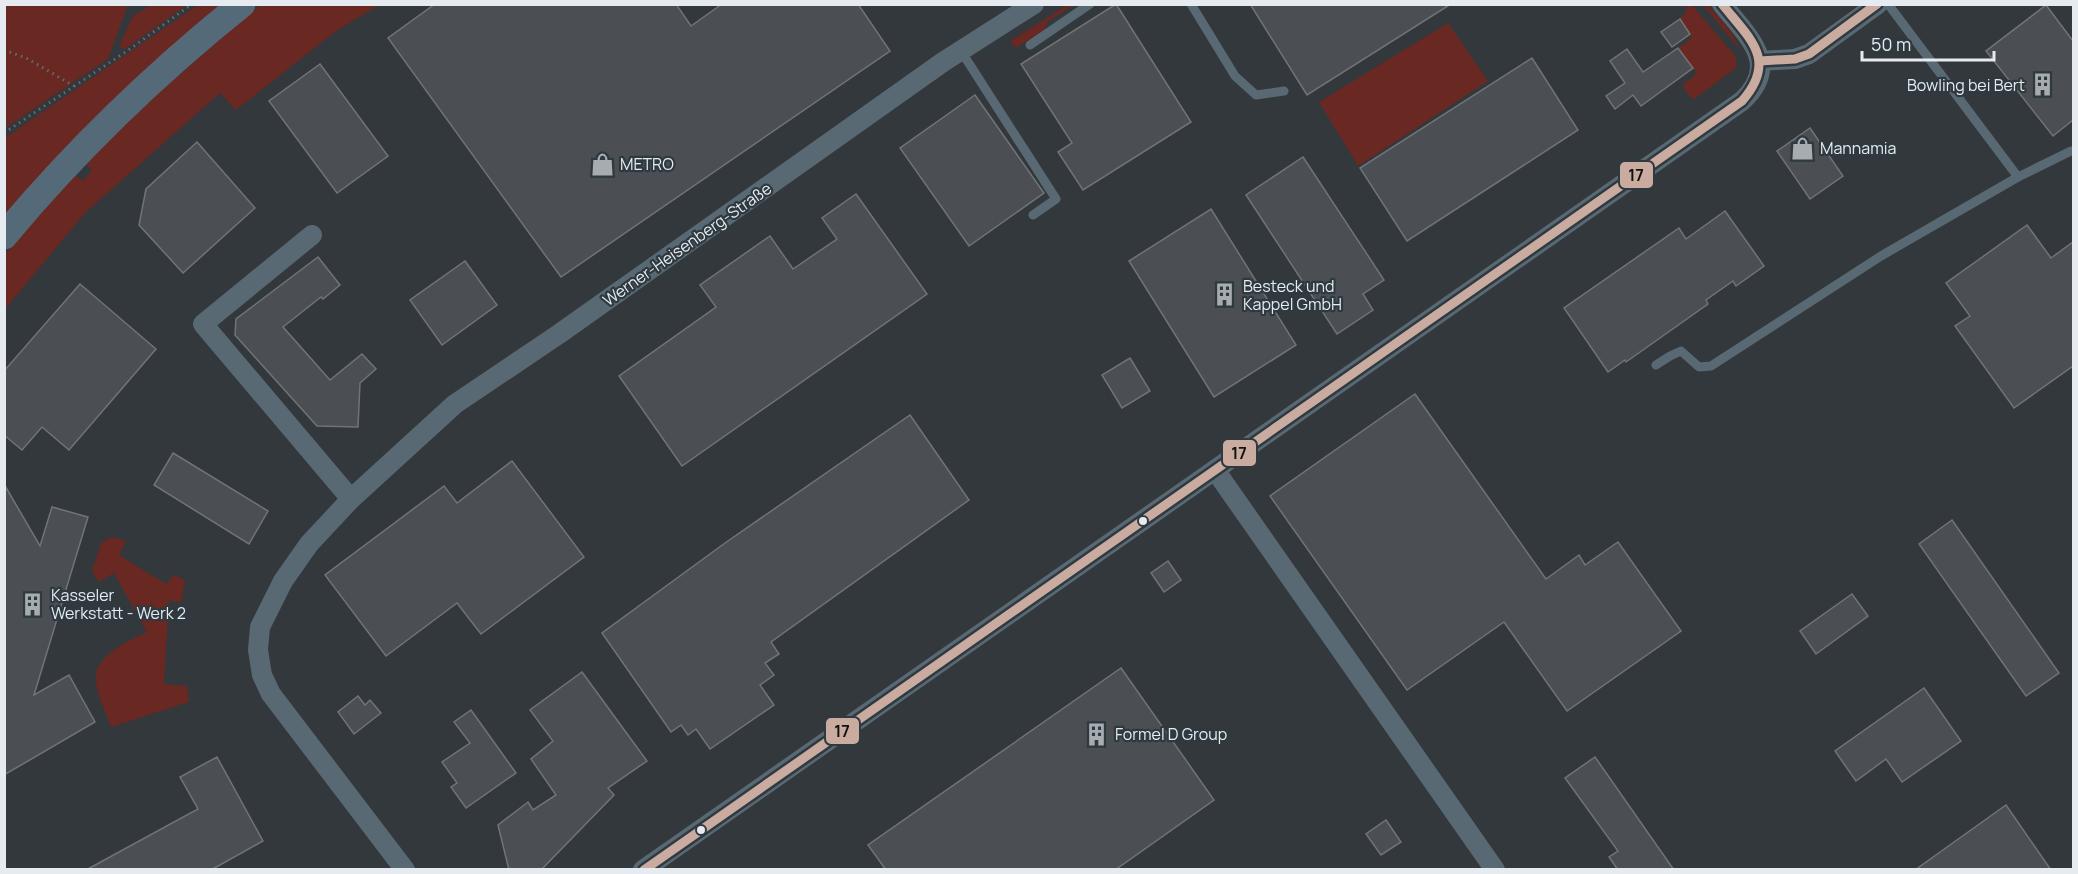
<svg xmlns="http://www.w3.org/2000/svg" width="2078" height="874" viewBox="0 0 2078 874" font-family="Manrope,sans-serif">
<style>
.green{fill:#692821}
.building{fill:#4b4f53;stroke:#707477;stroke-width:1.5}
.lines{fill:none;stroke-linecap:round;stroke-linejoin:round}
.path{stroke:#626e75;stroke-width:3;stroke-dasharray:1.5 4.5;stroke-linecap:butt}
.lane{stroke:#596974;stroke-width:9}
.street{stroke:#596974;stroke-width:20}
.secondary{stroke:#546a78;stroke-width:27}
.bus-1-casing{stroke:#2f3940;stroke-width:14}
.bus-1{stroke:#c9aba0;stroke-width:9}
.bus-dot{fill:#e5ebf0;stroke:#2f3940;stroke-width:2}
.labels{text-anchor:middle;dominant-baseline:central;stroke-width:4.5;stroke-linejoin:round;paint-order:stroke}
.poi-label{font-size:16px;fill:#e5ebf0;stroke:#2f3940;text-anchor:start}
.street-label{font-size:16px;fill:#e5ebf0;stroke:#2f3940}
.line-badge{stroke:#2f3940;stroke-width:2}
.pale-badge-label{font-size:16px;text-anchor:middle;font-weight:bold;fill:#111}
</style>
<rect width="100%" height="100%" fill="#33383c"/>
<g class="green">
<path d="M5,4h120l2,3 -19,52 -103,69z"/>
<path d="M151,5h36l-62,44 -4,-1 -1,-4 13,-28z"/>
<path d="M198,5h28l-221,215v-82z"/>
<path d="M260,5h119l-43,26 -100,79 -16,-17 -134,119 -81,97v-55l70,-79 8,6 9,-11 -7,-7 35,-37z"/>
<path d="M1067,5h7l-27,17 -2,7 -29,19 -6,-7z"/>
<path d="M1687,5h5l44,52v11l-43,32 -11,-15 15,-11 -19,-26 14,-10 -12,-19 6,-7z"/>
<path d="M1703,5h5l23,27 9,18z"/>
<path d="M1448,23l40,58 -130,85 -39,-64z"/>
<path d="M112,537l14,4 -7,14 47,29 8,-9 11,5 -4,23 -12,-3 -5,84 23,2 2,16 -78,25c-5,-14 -13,-30 -15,-45 -4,-26 32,-41 51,-50l-33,-59 -15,9 -7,-11 9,-28z"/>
</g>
<g class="building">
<path d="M435,4h241l15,22 31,-22h136l32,47 -329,226 -173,-239z"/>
<path d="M1116,4l75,118 -108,68 -25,-38 14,-9 -51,-79z"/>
<path d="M1250,4h201l-144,91z"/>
<path d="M2046,5l27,36v79l-20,16 -67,-85z"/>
<path d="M1680,19l10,15 -18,13 -11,-15z"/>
<path d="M1678,48l15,20 -52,38 -8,-11 -18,14 -9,-13 19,-13 -15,-22 17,-12 16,23z"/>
<path d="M1532,58l46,72 -171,111 -47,-73z"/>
<path d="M320,64l68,92 -51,37 -68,-92z"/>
<path d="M975,95l69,98 -75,53 -69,-98z"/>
<path d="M1810,128l33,48 -33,23 -33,-48z"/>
<path d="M197,142l58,66 -72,65 -44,-48 7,-36z"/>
<path d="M1303,157l81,123 -21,14 10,16 -36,24 -91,-139z"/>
<path d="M856,194l71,100 -245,172 -63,-90 97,-69 -16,-22 70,-49 23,33 44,-30 -15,-21z"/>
<path d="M1211,209l85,136 -82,52 -85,-136z"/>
<path d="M1725,211l39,55 -28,20 -3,-5 -27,19 2,4 -82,58 -1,-2 -17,12 -44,-64 115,-80 7,11z"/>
<path d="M2027,225l24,33 22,-16v124l-59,42 -59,-82 15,-10 -24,-33z"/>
<path d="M318,257l22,28 -17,14 -2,-2 -38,30 47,53 32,-26 14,15 -16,14 -2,44 -41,-1 -82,-91 1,-16z"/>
<path d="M465,261l32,44 -55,40 -32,-45z"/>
<path d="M80,284l76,65 -87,101 -27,-23 -20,23 -18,-15v-64z"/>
<path d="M1130,358l20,33 -28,17 -20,-33z"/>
<path d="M1415,394l131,185 33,-24 6,10 33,-23 63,89 -114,80 -63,-89 -97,68 -137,-194z"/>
<path d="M910,415l59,85 -198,142 8,12 -14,9 9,12 -14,10 14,20 -64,44 -14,-20 -8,6 -7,-10 -10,7 -69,-99 123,-90z"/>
<path d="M173,453l95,58 -19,33 -95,-59z"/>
<path d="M512,461l72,96 -103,77 -24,-31 -71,53 -61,-81 119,-89 13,17z"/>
<path d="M4,484l36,62 12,-39 36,10 -54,178 35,-20 26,47 -91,53z"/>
<path d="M1952,520l107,153 -33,23 -107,-152z"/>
<path d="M1168,561l13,19 -17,12 -13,-19z"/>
<path d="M1852,594l16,22 -52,38 -16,-23z"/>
<path d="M1121,668l93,132 -99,70h-229l-18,-25z"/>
<path d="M582,672l65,89 -39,27 6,7 -73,75h-32l-11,-45 30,-23 5,8 23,-15 -25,-36 22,-18 -23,-31z"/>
<path d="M1924,688l37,53 -59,41 -16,-23 -30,22 -21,-30z"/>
<path d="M358,696l7,9 5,-5 11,13 -27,21 -16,-22z"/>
<path d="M471,710l45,63 -50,35 -15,-21 6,-4 -15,-21 28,-19 -16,-21z"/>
<path d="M217,757l46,84 -52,29h-125l112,-61 -18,-32z"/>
<path d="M1595,757l79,113h-56l-9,-13 9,-6 -53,-73z"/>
<path d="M2006,805l45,65h-136z"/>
<path d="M1386,820l15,22 -20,13 -15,-21z"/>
</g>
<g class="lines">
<g class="path">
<path d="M4,50l22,8 48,28"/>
<path d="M4,133l126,-84 62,-45"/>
</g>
<g class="lane">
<path d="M1191,4l44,72 21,19 28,-4"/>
<path d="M1888,4l130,173 53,-26"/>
<path d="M1030,45l60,-41"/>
<path d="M961,51l95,148 -23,16"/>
<path d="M1656,365l14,-9 11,-5 18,16 12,-1 170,-110 137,-79"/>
</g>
<g class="street">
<path d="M1760,61l35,-2 14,-5 69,-50"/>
<path d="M312,235l-109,89 148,175"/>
<path d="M1215,470l280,400"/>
<path d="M405,870l-134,-176 -9,-19 -4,-25 2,-23 23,-46 26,-37 42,-45 104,-95 104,-70 384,-272 91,-58"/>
<path d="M643,870l1099,-769c40,-37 5,-65 -20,-97"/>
</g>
<path class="secondary" d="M4,236c71,-85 152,-163 238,-232"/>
<defs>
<g id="bus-1">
<path d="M1760,61l35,-2 14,-5 68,-50"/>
<path d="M644,870l1098,-769c36,-41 8,-62 -20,-97"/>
</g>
</defs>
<use href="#bus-1" class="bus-1-casing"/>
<use href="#bus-1" class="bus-1"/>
</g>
<defs>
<symbol id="building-bare" viewBox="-9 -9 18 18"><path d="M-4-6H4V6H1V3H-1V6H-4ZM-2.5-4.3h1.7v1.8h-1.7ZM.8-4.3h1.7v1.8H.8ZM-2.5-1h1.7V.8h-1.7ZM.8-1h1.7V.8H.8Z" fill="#a7acb1" stroke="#2f3940" stroke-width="2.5" paint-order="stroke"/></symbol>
<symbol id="shop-bare" viewBox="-9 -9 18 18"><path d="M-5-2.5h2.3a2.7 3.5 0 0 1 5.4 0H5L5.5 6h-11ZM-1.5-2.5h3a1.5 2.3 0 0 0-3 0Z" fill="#a7acb1" stroke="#2f3940" stroke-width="2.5" paint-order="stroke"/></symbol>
</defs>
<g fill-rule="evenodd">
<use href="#building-bare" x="2026" y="68" width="33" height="33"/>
<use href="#shop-bare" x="1786" y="132" width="33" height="33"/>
<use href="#shop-bare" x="586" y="148" width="33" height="33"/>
<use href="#building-bare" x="1208" y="278" width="33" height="33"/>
<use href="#building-bare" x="16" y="588" width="33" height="33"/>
<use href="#building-bare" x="1080" y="718" width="33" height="33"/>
</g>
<g class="bus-dot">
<circle cx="1143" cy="521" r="5"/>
<circle cx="701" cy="830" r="5"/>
</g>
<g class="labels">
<g class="poi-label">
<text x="2025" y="85" text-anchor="end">Bowling bei Bert</text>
<text x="1820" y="148">Mannamia</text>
<text x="620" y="164">METRO</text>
<text x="1243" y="286">Besteck und<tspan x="1243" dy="18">Kappel GmbH</tspan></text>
<text x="51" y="595">Kasseler<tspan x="51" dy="18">Werkstatt - Werk 2</tspan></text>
<text x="1115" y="734">Formel D Group</text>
</g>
<g class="street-label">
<text transform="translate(687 244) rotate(-35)">Werner-Heisenberg-Straße</text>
</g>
</g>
<g class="line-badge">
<rect x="1619" y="161" width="35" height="28" rx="6" fill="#c9aba0"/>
<rect x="1222" y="439" width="35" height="28" rx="6" fill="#c9aba0"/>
<rect x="825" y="717" width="35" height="28" rx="6" fill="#c9aba0"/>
</g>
<g class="pale-badge-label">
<text x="1636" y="181">17</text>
<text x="1239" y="459">17</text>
<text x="842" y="737">17</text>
</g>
<rect width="2078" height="874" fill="none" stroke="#e5ebf0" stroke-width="12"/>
<path d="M1862 51v9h132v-9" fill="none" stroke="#e5ebf0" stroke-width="3"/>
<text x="1871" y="51" font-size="18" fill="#e5ebf0" stroke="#2f3940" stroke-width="4.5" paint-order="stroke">50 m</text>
</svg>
